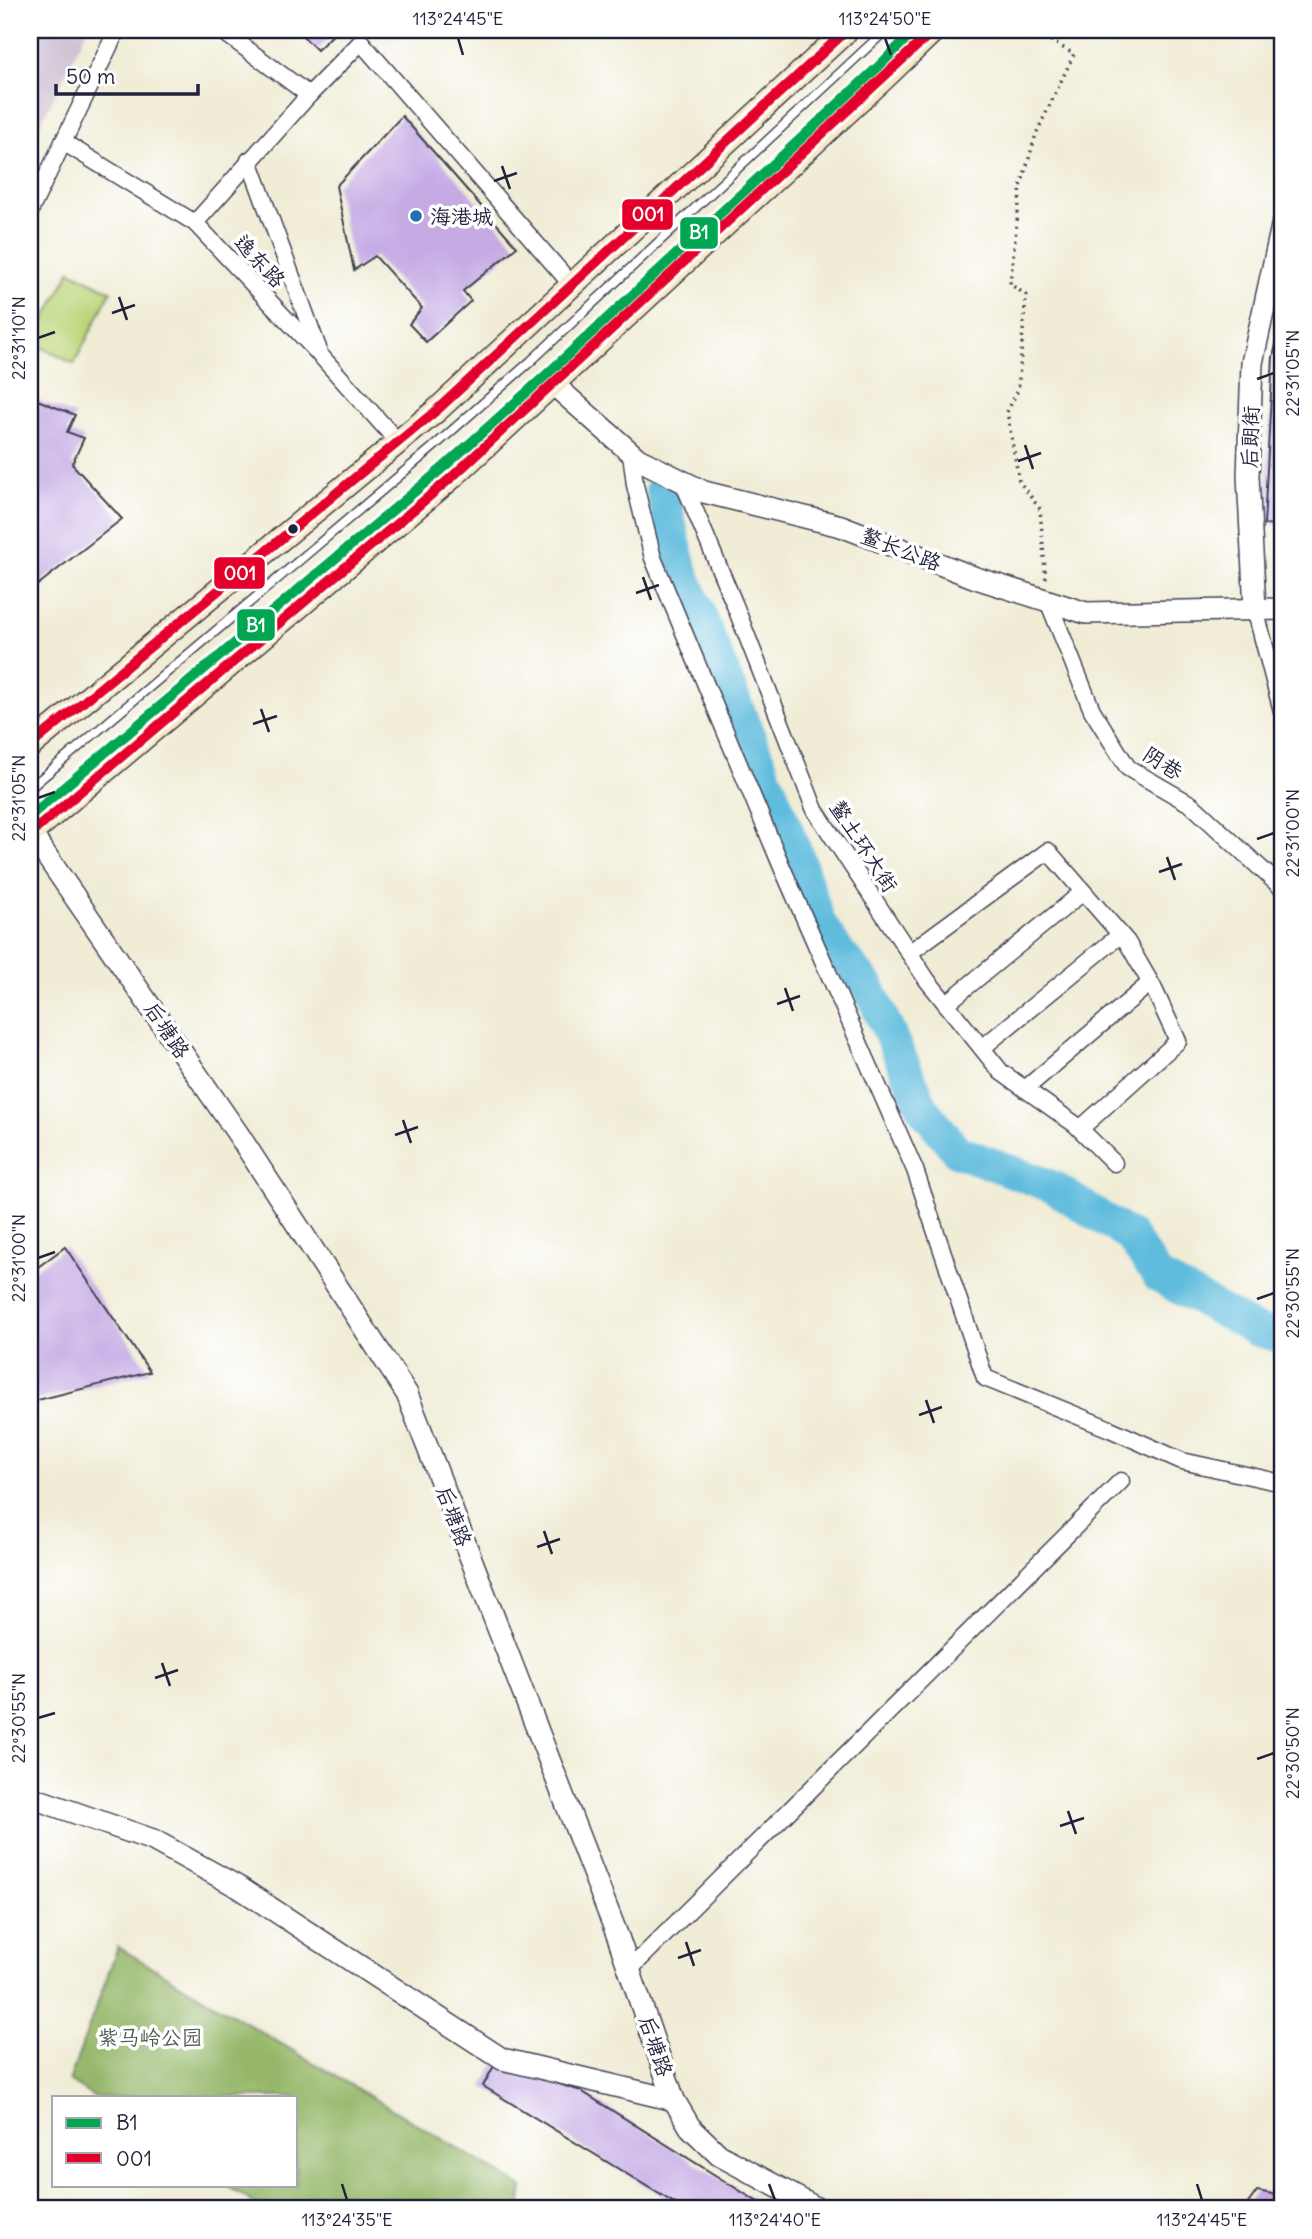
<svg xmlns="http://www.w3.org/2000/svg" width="1312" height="2239" viewBox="0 0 1312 2239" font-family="Delius,'LXGW WenKai TC',sans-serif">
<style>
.industrial{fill:#cebed1}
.green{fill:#bdd67b;stroke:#707c5b;stroke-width:2}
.forest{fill:#96b76b;stroke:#5c6c53;stroke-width:2}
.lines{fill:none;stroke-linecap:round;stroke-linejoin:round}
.river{stroke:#5fbcdd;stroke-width:33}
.building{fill:#c5aae4}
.service-casing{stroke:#414052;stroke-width:11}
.minor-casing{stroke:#414052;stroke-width:19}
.tertiary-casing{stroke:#414052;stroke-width:24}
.secondary-casing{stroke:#414052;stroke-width:26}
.path{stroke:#414052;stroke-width:3.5;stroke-dasharray:2 5;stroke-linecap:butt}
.service{stroke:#fff;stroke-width:8}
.minor{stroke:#fff;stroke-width:16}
.tertiary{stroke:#fff;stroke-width:21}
.secondary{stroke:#f8e8c3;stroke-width:23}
.bus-1-casing{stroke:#fff;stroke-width:16}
.bus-2-casing{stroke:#fff;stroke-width:16}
.bus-1{stroke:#00a651;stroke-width:10}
.bus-2{stroke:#e4002b;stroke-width:10}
.ticks{fill:none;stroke:#22223b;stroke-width:2.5}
.poi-dot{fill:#1f6fb2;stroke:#fff;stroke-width:2.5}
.bus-dot{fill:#22223b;stroke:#fff;stroke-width:2.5}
.labels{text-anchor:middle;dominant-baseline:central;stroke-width:7;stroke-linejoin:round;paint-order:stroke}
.poi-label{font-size:21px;fill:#22223b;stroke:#fff;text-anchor:start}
.street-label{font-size:21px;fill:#22223b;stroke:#fff}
.park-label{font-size:21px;fill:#50584e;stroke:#fff}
.line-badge{stroke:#fff;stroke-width:2.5}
.badge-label{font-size:19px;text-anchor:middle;font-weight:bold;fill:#fff}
.neatline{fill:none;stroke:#22223b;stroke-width:2.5}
.ticks-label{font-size:18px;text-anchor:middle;fill:#22223b}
</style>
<rect width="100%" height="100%" fill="#fff"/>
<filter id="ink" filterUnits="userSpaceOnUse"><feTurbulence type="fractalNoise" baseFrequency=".0143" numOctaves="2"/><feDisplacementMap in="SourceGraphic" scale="14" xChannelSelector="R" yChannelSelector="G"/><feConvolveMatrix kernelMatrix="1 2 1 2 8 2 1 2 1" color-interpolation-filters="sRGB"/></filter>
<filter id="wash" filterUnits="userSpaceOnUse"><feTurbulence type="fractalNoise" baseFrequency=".00686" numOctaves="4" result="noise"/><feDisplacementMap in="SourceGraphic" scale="28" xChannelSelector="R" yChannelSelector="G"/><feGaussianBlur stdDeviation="1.57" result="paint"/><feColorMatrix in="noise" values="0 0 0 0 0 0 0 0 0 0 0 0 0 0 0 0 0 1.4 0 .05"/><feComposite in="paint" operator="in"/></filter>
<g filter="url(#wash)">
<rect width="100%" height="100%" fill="#f0ecd6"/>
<path class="industrial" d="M30,30h57l-57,115z"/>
<path class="green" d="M70,271l41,20 -37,73 -41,-21z"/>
<path class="forest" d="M118,1947l405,240 -3,22h-257l-37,-24h70v-88h-202l-25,-16z"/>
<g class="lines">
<path class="river" d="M662,489l18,77 118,291 21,65 18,28 31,36 56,124 33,41 96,36 77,49 29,41 97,53 26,7"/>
</g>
<g id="blocks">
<g class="building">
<path d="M297,30h41l-21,20z"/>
<path d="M402,116l115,131 -54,44 8,10 -45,41 -17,-18 13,-16 -47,-52 -21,14 -18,-84z"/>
<path d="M1281,324l1,200 -18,1 9,-168z"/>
<path d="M30,397l45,18 -8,17 17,6 -12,26 50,55 -92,72z"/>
<path d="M65,1247l85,125 -120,30v-129z"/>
<path d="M495,2064l86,27 188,118h-85l-201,-123z"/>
<path d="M1257,2191l25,5v13h-38z"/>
</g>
</g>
</g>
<g filter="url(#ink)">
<use href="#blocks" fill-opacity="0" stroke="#414052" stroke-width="2"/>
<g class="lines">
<defs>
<g id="service">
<path d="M777,161l101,-94 37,-37"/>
<path d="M30,788l401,-339 100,-88 355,-331"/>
<path d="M30,816l415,-350 78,-70"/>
</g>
<g id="minor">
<path d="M309,95l52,-53 211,243"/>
<path d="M63,142l132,81 126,133 77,86"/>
<path d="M249,160l69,188"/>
<path d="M30,211l87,-181"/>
<path d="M195,223l114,-128 -88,-65"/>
<path d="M631,453l4,32 18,73 128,307 134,305 70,208 125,51 72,32 100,22"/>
<path d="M683,482l51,121 81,207 112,170 74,92 75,53 38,38"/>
<path d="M1048,601l44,109 36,58 64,37 90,83"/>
<path d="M1255,609l27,102"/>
<path d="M909,953l139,-102 79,91 26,45 25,54 -98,88"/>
<path d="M946,1004l137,-112"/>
<path d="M982,1048l138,-113"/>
<path d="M1025,1089l125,-106"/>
<path d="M629,1970l492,-489"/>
</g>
<g id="tertiary">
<path d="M553,384l85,75 66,33 137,34 135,52 110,35 196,-4"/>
<path d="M1255,609l-7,-133 4,-113 30,-137"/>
<path d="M30,832l208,302 169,260 211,543 56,163 16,27 29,28 99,54"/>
<path d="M30,1797l123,43 87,48 262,171 172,41"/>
</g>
<g id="secondary">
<path d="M30,746l407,-336 410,-380"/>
<path d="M30,834l422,-357 433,-400 49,-47"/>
</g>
</defs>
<use href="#service" class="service-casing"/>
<use href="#minor" class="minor-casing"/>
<use href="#tertiary" class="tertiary-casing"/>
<use href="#secondary" class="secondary-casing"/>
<path class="path" d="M1032,30l42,24 -38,80 -15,52 -11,98 16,11 -8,95 -11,22 12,69 21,28 6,72"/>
<use href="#service" class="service"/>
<use href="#minor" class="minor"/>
<use href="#tertiary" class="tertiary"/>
<use href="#secondary" class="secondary"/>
<defs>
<path id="bus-1" d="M30,816l415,-350 100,-90 333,-309 37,-37"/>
<g id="bus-2">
<path d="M30,746l407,-336 410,-380"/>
<path d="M30,834l422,-357 482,-447"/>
</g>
</defs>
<use href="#bus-1" class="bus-1-casing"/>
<use href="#bus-2" class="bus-2-casing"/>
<use href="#bus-1" class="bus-1"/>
<use href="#bus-2" class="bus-2"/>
</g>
</g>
<path class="ticks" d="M458,38l5,17M885,38l6,17M502,166l8,23M494,181l23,-8M119,297l8,23M112,313l23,-8M38,338l17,-6M1257,379l17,-6M1025,445l8,24M1018,461l23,-8M643,577l8,23M636,593l23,-8M261,709l8,23M253,724l24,-8M38,798l17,-6M1257,839l17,-6M1167,857l8,23M1159,872l23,-8M785,988l8,23M777,1004l23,-8M403,1120l8,23M395,1135l23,-8M38,1258l17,-6M1257,1299l17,-6M926,1400l8,23M919,1415l23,-8M544,1531l8,23M537,1547l23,-8M162,1663l8,23M155,1678l23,-8M38,1718l17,-5M1257,1759l17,-6M1068,1811l8,23M1060,1826l24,-8M686,1942l8,24M678,1958l23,-8M342,2184l5,16M769,2184l6,16M1197,2184l5,16"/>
<circle class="poi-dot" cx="416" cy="216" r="7"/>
<circle class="bus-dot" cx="293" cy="529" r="6"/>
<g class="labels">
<g class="poi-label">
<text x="430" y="216">海港城</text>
</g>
<g class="street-label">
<text transform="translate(260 261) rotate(47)">逸东路</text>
<text transform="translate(1250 437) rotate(-88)">后朗街</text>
<text transform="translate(901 549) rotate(21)">鳌长公路</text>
<text transform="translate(1163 763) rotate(33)">阴巷</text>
<text transform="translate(864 846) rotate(57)">鳌土环大街</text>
<text transform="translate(167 1030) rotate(56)">后塘路</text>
<text transform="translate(454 1516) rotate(69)">后塘路</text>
<text transform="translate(656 2046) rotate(71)">后塘路</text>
</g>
<g class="park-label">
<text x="150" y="2037">紫马岭公园</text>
</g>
</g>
<g class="line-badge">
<rect x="621" y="198" width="53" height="33" rx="7" fill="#e4002b"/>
<rect x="679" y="216" width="40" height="34" rx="7" fill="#00a651"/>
<rect x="213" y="556" width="53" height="34" rx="7" fill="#e4002b"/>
<rect x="236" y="608" width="40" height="34" rx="7" fill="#00a651"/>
</g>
<g class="badge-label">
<text x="648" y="221">001</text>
<text x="699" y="239">B1</text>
<text x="240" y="580">001</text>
<text x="256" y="632">B1</text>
</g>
<rect width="1312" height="2239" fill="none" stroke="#fff" stroke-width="77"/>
<rect x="52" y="2096" width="245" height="91" fill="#ffffff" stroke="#a7a7b1" stroke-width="2"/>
<rect x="66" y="2118" width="35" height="10" fill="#00a651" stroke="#a7a7b1" stroke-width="2"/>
<text x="116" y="2130" font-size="21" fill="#22223b">B1</text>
<rect x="66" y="2153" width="35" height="10" fill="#e4002b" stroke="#a7a7b1" stroke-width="2"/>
<text x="116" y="2166" font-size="21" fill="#22223b">001</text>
<path d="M56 84v10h142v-10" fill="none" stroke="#22223b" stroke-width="3.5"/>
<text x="66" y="84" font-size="21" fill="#22223b" stroke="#ffffff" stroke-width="5" paint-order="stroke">50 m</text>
<rect x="38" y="38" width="1236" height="2162" class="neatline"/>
<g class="ticks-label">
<text x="458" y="25">113°24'45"E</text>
<text x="885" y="25">113°24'50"E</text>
<text transform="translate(19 338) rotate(-90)" y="6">22°31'10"N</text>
<text transform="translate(1293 373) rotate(-90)" y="6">22°31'05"N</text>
<text transform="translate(19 798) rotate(-90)" y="6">22°31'05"N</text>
<text transform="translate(1293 833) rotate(-90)" y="6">22°31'00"N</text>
<text transform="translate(19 1258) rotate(-90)" y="6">22°31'00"N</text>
<text transform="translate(1293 1293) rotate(-90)" y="6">22°30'55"N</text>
<text transform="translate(19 1718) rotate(-90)" y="6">22°30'55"N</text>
<text transform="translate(1293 1753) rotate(-90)" y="6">22°30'50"N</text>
<text x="347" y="2226">113°24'35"E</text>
<text x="775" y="2226">113°24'40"E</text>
<text x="1202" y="2226">113°24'45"E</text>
</g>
</svg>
